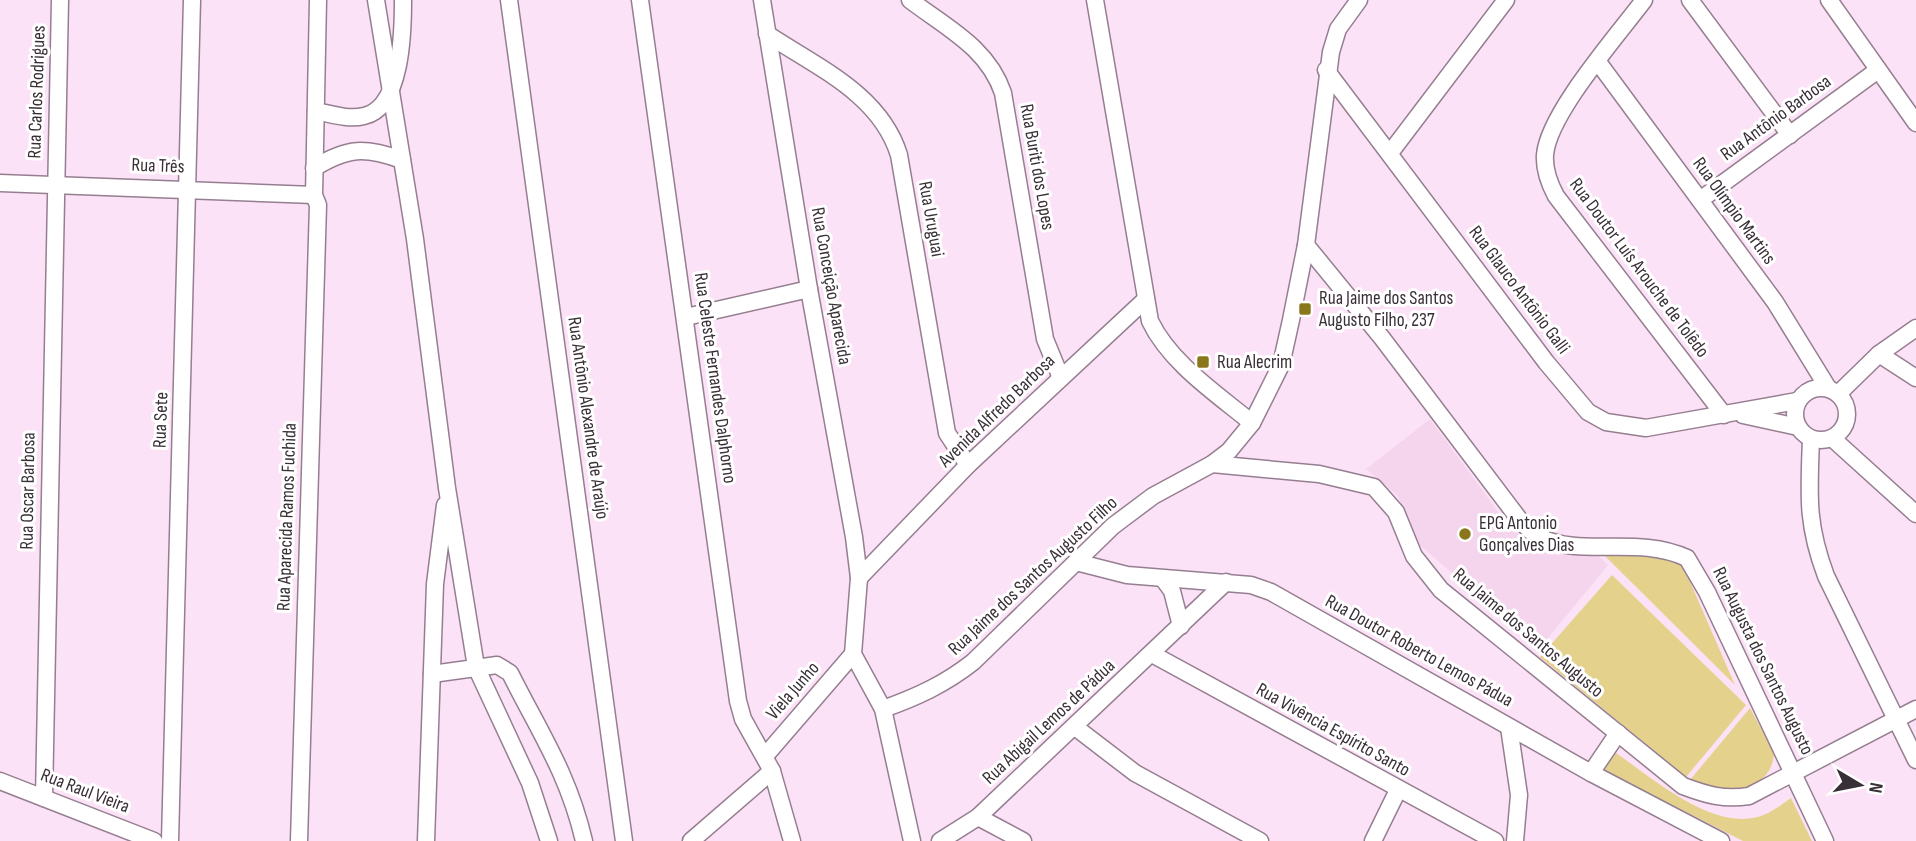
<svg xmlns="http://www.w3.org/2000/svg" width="1916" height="841" viewBox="0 0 1916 841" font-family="'Sofia Sans Condensed',sans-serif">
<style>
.built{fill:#f5d5ee}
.green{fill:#e4d28c}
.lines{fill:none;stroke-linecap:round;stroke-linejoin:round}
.minor-casing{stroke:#967e91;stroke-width:19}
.minor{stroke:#fff;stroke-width:16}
.poi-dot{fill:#8b771b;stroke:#fff;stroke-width:2.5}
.labels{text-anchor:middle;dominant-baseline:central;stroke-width:6;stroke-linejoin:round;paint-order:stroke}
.street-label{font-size:19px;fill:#392f37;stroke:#fff}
.poi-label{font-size:19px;fill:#392f37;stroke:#fff;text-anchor:start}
</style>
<rect width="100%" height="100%" fill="#fce2f6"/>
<path class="built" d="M1430,419l75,102 24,23 23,11 43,-2 13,12 -69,84 -125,-109 -16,-44 -32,-27z"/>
<g class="green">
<path d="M1645,552l33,10 6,6 51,117 -131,-130z"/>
<path d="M1612,575l134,130 -60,72 -146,-120z"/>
<path d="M1750,708l24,45c-3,44 -56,40 -84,27z"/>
<path d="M1613,751c39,26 105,87 155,62 8,-4 16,-10 23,-15l21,43h-69l-141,-72z"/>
</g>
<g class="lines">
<defs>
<g id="minor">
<path d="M376,0l39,239 32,249 29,179 54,116 19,58"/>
<path d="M509,0l115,841"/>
<path d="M640,0l98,701 5,18 29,52 20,70"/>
<path d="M762,0l47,289 45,248 5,41 -6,76 30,55 29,132"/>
<path d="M910,0c37,28 78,48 93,93l42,246 16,39"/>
<path d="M1095,0l55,321c20,42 67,73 102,102"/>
<path d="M1644,0c-26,35 -96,114 -99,155 -1,15 4,28 11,41l168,219"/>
<path d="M1690,0l100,135"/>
<path d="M1829,0l87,123"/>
<path d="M767,34c51,34 113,60 132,121l48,278 21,32"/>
<path d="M1598,62l177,240 53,86"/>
<path d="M1326,70l220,292 42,50 18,10 40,6 151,-27"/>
<path d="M316,111c15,3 32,9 48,5 38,-8 39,-86 39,-116"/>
<path d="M1390,153l116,-153"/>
<path d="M314,168c34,-21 51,-21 88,-8"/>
<path d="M0,183l314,12"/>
<path d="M1700,200l178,-130"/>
<path d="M1306,245l76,93 137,181c6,6 12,14 20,18 44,21 98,-2 148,21l20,34 118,249"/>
<path d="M686,317l123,-28"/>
<path d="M1879,354l37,24"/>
<circle cx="1821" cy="414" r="26"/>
<path d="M1838,394l41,-40 37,-26"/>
<path d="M1743,415l55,12"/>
<path d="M1832,438l84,76"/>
<path d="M1811,439c-2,55 -5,84 15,137l90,184"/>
<path d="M1212,464l107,10 55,13 22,25 18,44 27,34 242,196c24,9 41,14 66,10l167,-87"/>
<path d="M1076,562l51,13 124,10 20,7 320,181 130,68"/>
<path d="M859,578l109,-113 178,-166"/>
<path d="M1164,580l8,11 9,35"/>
<path d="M1152,654l343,187"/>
<path d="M432,674l65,-9 13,8c30,60 58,100 74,168"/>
<path d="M883,709c34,-12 62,-25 90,-47l140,-136 40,-30 59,-32 17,-13 23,-28 29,-58 10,-45 15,-75 25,-193 7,-23 21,-29"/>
<path d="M1075,727l60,46 125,68"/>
<path d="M1509,727l10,68 -4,46"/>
<path d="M765,756l88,-102"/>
<path d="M1591,773l27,-40"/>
<path d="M0,781l154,60"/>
<path d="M44,798l16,-798"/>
<path d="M978,817l45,24"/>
<path d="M170,841l22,-841"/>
<path d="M299,841l19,-636 -4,-10 4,-195"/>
<path d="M426,841l9,-257 10,-79"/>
<path d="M691,841l81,-70"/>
<path d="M940,841l38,-24 248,-235"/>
<path d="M1373,841l25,-51"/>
</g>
</defs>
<use href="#minor" class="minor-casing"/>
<use href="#minor" class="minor"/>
</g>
<g class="poi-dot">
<rect x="1298" y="302" width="14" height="14" rx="3.5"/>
<rect x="1196" y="355" width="14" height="14" rx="3.5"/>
<circle cx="1465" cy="534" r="7"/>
</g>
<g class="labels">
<g class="street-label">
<text transform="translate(37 92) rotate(-88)">Rua Carlos Rodrigues</text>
<text transform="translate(1776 118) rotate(-36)">Rua Antônio Barbosa</text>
<text transform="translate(158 166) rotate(2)">Rua Três</text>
<text transform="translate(1037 167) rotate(80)">Rua Buriti dos Lopes</text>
<text transform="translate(1734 211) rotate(54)">Rua Olímpio Martins</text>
<text transform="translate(931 219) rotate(80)">Rua Uruguai</text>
<text transform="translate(1639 268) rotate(53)">Rua Doutor Luís Arouche de Tolêdo</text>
<text transform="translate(831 286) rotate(80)">Rua Conceição Aparecida</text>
<text transform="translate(1519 290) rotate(53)">Rua Glauco Antônio Galli</text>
<text transform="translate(715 378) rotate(82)">Rua Celeste Fernandes Dalphorno</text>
<text transform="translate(997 411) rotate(-44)">Avenida Alfredo Barbosa</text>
<text transform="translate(588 418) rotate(82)">Rua Antônio Alexandre de Araújo</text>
<text transform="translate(161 420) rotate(-88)">Rua Sete</text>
<text transform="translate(28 491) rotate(-89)">Rua Oscar Barbosa</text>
<text transform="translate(287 517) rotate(-88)">Rua Aparecida Ramos Fuchida</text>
<text transform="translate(1033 576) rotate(-43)">Rua Jaime dos Santos Augusto Filho</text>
<text transform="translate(1528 633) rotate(40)">Rua Jaime dos Santos Augusto</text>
<text transform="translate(1419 651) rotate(29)">Rua Doutor Roberto Lemos Pádua</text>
<text transform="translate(1763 661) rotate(64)">Rua Augusta dos Santos Augusto</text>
<text transform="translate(793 691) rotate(-49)">Viela Junho</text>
<text transform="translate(1049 722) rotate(-43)">Rua Abigail Lemos de Pádua</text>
<text transform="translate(1333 730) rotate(29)">Rua Vivência Espírito Santo</text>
<text transform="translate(85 791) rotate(21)">Rua Raul Vieira</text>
</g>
<g class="poi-label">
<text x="1319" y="298">Rua Jaime dos Santos<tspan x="1319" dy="22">Augusto Filho, 237</tspan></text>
<text x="1217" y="362">Rua Alecrim</text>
<text x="1479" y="523">EPG Antonio<tspan x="1479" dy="22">Gonçalves Dias</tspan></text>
</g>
</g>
<g transform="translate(1860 785) rotate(100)" stroke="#ffffff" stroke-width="5" paint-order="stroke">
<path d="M0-5L12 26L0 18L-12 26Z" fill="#392f37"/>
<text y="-10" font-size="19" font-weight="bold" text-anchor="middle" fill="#392f37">N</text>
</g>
</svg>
